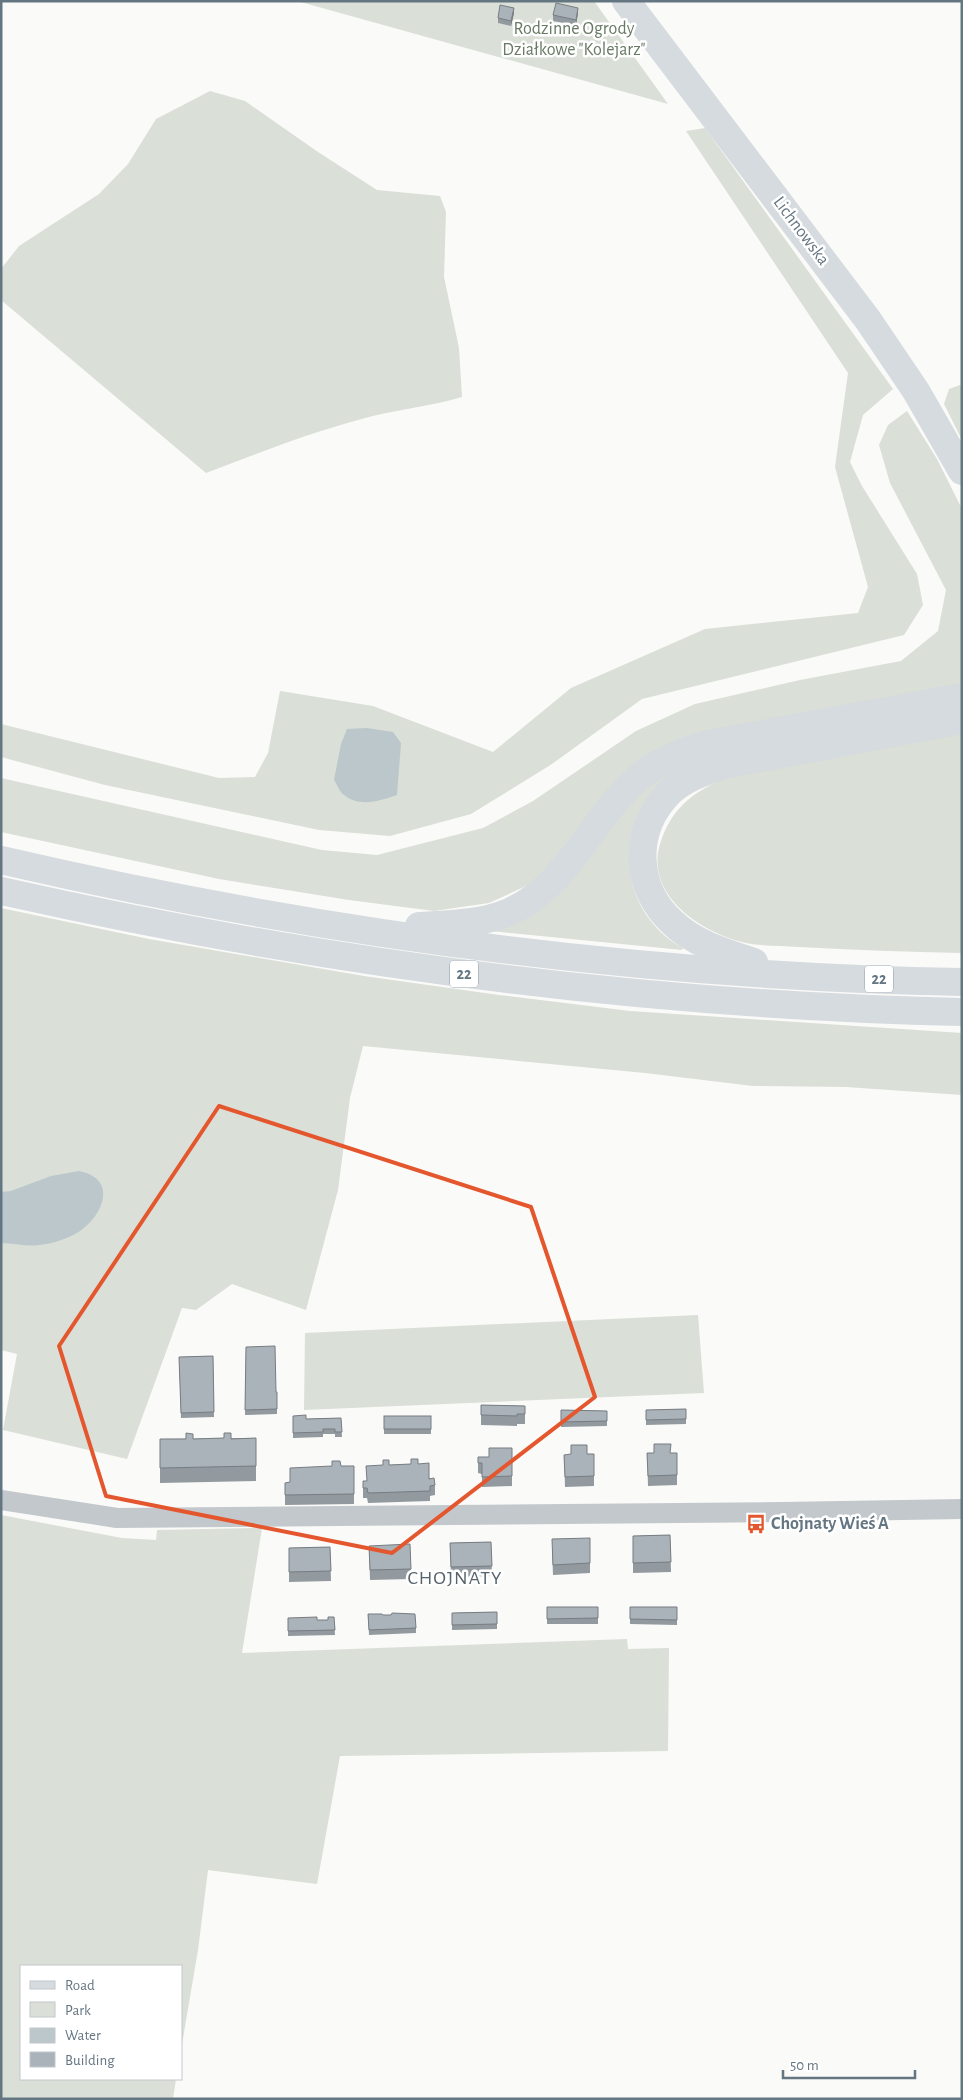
<svg xmlns="http://www.w3.org/2000/svg" width="963" height="2100" viewBox="0 0 963 2100" font-family="'Alegreya Sans',sans-serif">
<style>
.green{fill:#dadfd7}
.water{fill:#bbc7cb}
.lines{fill:none;stroke-linecap:round;stroke-linejoin:round}
.street{stroke:#c3c8cc;stroke-width:20}
.secondary{stroke:#d6dbdf;stroke-width:28}
.primary{stroke:#d6dbdf;stroke-width:28}
.wall{fill:#929a9f}
.shaded-wall{fill:#777d82}
.building{fill:#aab3b9;stroke:#777d82}
.marked{fill:none;stroke:#e4572e;stroke-width:4;stroke-linejoin:round}
.labels{text-anchor:middle;dominant-baseline:central;stroke-width:5;stroke-linejoin:round;paint-order:stroke}
.shield{fill:#fff;stroke:#939fa8;stroke-width:1}
.shield-label{font-size:16px;font-weight:bold;fill:#657683}
.park-label{font-size:18px;fill:#687a64;stroke:#fff}
.street-label{font-size:18px;fill:#657683;stroke:#fff}
.poi-label{font-size:18px;font-weight:bold;fill:#657683;stroke:#fff;text-anchor:start}
.quarter-label{font-size:20px;letter-spacing:1px;fill:#57646e;stroke:#fff}
</style>
<rect width="100%" height="100%" fill="#fafaf8"/>
<g class="green">
<path d="M297,1h297l74,103z"/>
<path d="M210,91l35,10 73,51 59,38 63,6 6,16 -2,65 15,71 3,49c-34,10 -70,13 -104,23 -52,14 -102,34 -152,53l-205,-173v-31l18,-23 80,-52 29,-30 28,-45z"/>
<path d="M705,128l188,261 -30,26 -13,47 12,24 55,88 6,31 -19,30 -262,64 -90,65 -81,50 -81,22 -71,-6 -214,-45 -104,-28v-33l218,54 36,-1 13,-24 12,-62 93,15 120,46 78,-64 134,-59 153,-16 10,-26 -33,-120 13,-94 -162,-242z"/>
<path d="M960,385l2,1v54l-18,-36 5,-15z"/>
<path d="M907,411l30,48 25,50v178l-252,43 -173,151 -48,22 -55,8 -85,-11 -130,-21 -218,-47v-54l321,72 55,5 106,-27 50,-27 103,-70 59,-27 105,-24 101,-19 37,-30 8,-41 -56,-107 -11,-38 9,-20z"/>
<path d="M962,733v220c-55,-1 -109,-3 -163,-6 -18,-2 -39,0 -57,-5 -43,-11 -97,-48 -82,-98 12,-39 38,-56 75,-69z"/>
<path d="M703,754c-19,16 -49,35 -63,56 -4,7 -6,17 -8,25 -11,45 11,92 51,113l-1,2 -201,-20 158,-143z"/>
<path d="M1,908l148,31 215,37 135,19 131,16 332,22v62l-116,-8 -93,-1 -108,-13 -282,-27 -13,52 -12,92 -32,120 -74,-26 -36,26 -14,-2 -55,151 -124,-29 14,-76 -16,-4z"/>
<path d="M698,1315l6,78 -400,17 1,-77z"/>
<path d="M1,1515l121,23 34,2 1,-10 105,-2 -20,125 385,-14 1,10 41,-1 -1,103 -328,5 -23,128 -109,-14 -10,80 -17,100v-84h-160v113h155l-3,20h-172z"/>
</g>
<g class="water">
<path d="M367,728l26,4 8,11 -4,52c-17,6 -39,13 -54,-1 -4,-3 -6,-10 -9,-14l7,-36 6,-15z"/>
<path d="M79,1171c45,9 19,55 -10,66 -9,4 -20,7 -30,8 -11,2 -25,-2 -38,-2v-51l10,-1 40,-15z"/>
</g>
<g class="lines">
<path class="street" d="M1,1500l116,18 665,-6 180,-3"/>
<path class="secondary" d="M626,1l242,319 48,71 46,80"/>
<g class="primary">
<path d="M1,860c314,73 638,116 961,122"/>
<path d="M1,891c316,71 637,114 961,121"/>
<path d="M419,926c30,-2 62,-2 90,-14 60,-26 81,-92 128,-133 21,-18 45,-28 71,-35l254,-47"/>
<path d="M754,962c-28,-9 -59,-18 -81,-39 -38,-34 -41,-90 -6,-128 15,-16 37,-23 57,-30l238,-45"/>
</g>
</g>
<g class="wall">
<path d="M514,13l-3,13 -13,-3v-5z"/>
<path d="M578,13l-2,12 -23,-4v-6z"/>
<path d="M246,1347l30,45h1v22l-32,1z"/>
<path d="M213,1356l1,61 -33,1 -2,-61z"/>
<path d="M481,1405l44,1v18h-8v2l-36,-1z"/>
<path d="M686,1409v15l-40,1v-15z"/>
<path d="M561,1410l46,1v15l-46,1z"/>
<path d="M293,1416l13,3 35,-1 1,19h-7v-3h-12v3l-30,1z"/>
<rect x="384" y="1416" width="47" height="18"/>
<path d="M256,1438v43l-96,2v-44z"/>
<path d="M512,1448v38l-30,1v-13l-4,-1v-16h11z"/>
<path d="M647,1453h30v32l-29,1z"/>
<path d="M594,1454v32l-29,1 -1,-32z"/>
<path d="M418,1464l17,21v10l-5,1v5l-62,2 -1,-5h-4v-17h4l22,-16z"/>
<path d="M341,1466h13v38l-69,1v-22l5,-1z"/>
<path d="M670,1535l1,37 -38,1v-37z"/>
<path d="M590,1538v35l-37,2 -1,-26z"/>
<path d="M491,1542l1,34 -41,1 -1,-34z"/>
<path d="M369,1546l42,23v10l-41,1z"/>
<path d="M330,1547l1,34 -42,1v-34z"/>
<rect x="547" y="1607" width="51" height="17"/>
<path d="M630,1607h47v18l-47,-1z"/>
<path d="M497,1612v17l-45,1v-17z"/>
<path d="M368,1614l15,1h8l25,13v5l-47,2z"/>
<path d="M334,1617l1,18 -47,1v-18l29,2h11z"/>
</g>
<g class="shaded-wall">
<path d="M514,8v5l-3,13v-5z"/>
<path d="M578,8v5l-2,12v-5z"/>
</g>
<g class="building">
<path d="M556,3l22,5 -2,12 -23,-5z"/>
<path d="M500,5l14,3 -3,13 -13,-3z"/>
<path d="M275,1346l1,46h1v17l-32,1 1,-63z"/>
<path d="M213,1356l1,56 -33,1 -2,-56z"/>
<path d="M481,1405l44,1v8h-8v2l-36,-1z"/>
<path d="M686,1409v10l-40,1v-10z"/>
<path d="M561,1410l46,1v10l-46,1z"/>
<path d="M306,1415v4l35,-1 1,14h-7v-3h-12v3l-30,1v-17z"/>
<rect x="384" y="1416" width="47" height="13"/>
<path d="M186,1433l7,1v5l31,-1v-5h7v6l25,-1v28l-96,2v-29h26z"/>
<path d="M654,1444h17l-1,9h7v22l-29,1 -1,-23h7z"/>
<path d="M571,1445h16v9h7v22l-29,1 -1,-22 7,-1z"/>
<path d="M489,1448h23v28l-30,1v-14h-4v-6h11z"/>
<path d="M411,1459h7v5l11,-1v16l5,-1 1,7 -5,1v5l-62,2 -1,-5h-4v-7h4l-1,-15 17,-1v-5h6v5l22,-1z"/>
<path d="M332,1461h8l1,5h13v28l-69,1v-12l5,-1v-14l42,-2z"/>
<path d="M670,1535l1,27 -38,1v-27z"/>
<path d="M590,1538v25l-37,2 -1,-26z"/>
<path d="M491,1542l1,24 -41,1 -1,-24z"/>
<path d="M410,1544l1,25 -41,1 -1,-24z"/>
<path d="M330,1547l1,24 -42,1v-24z"/>
<path d="M547,1607h51v11l-51,1z"/>
<path d="M630,1607h47v13l-47,-1z"/>
<path d="M497,1612v12l-45,1v-12z"/>
<path d="M392,1613l23,1 1,14 -47,2 -1,-16h14l1,1h8z"/>
<path d="M317,1617v3h11v-3h6l1,13 -47,1v-13z"/>
</g>
<path class="marked" d="M219,1106l312,101 64,190 -203,156 -286,-57 -47,-150z"/>
<defs>
<symbol id="bus-bare" viewBox="-9 -9 18 18"><path d="M-5-6H5V4H4V6H2V4H-2V6H-4V4H-5ZM-3.5-4V0h7V-4ZM-3.5 1.2v1.5H-2V1.2ZM2 1.2v1.5H3.5V1.2Z" fill="#e4572e" stroke="#fff" stroke-width="2.5" paint-order="stroke"/></symbol>
</defs>
<g fill-rule="evenodd">
<use href="#bus-bare" x="742" y="1510" width="28" height="28"/>
</g>
<g class="labels">
<g class="shield">
<rect x="450" y="960.5" width="28" height="27" rx="4"/>
<rect x="865" y="965.5" width="28" height="27" rx="4"/>
</g>
<g class="shield-label">
<text x="464" y="974">22</text>
<text x="879" y="979">22</text>
</g>
<g class="park-label">
<text x="574" y="29">Rodzinne Ogrody<tspan x="574" dy="21">Działkowe "Kolejarz"</tspan></text>
</g>
<g class="street-label">
<text transform="translate(801 231) rotate(53)">Lichnowska</text>
</g>
<g class="poi-label">
<text x="771" y="1524">Chojnaty Wieś A</text>
</g>
<g class="quarter-label">
<text x="455" y="1578">CHOJNATY</text>
</g>
</g>
<rect width="963" height="2100" fill="none" stroke="#657683" stroke-width="5"/>
<rect x="20" y="1965" width="162" height="115" fill="#ffffff" stroke="#c1c8cd"/>
<rect x="30" y="1981" width="25" height="8" fill="#d6dbdf" stroke="#c1c8cd"/>
<text x="65" y="1990" font-size="15" fill="#657683">Road</text>
<rect x="30" y="2002" width="25" height="15" fill="#dadfd7" stroke="#c1c8cd"/>
<text x="65" y="2015" font-size="15" fill="#657683">Park</text>
<rect x="30" y="2028" width="25" height="15" fill="#bbc7cb" stroke="#c1c8cd"/>
<text x="65" y="2040" font-size="15" fill="#657683">Water</text>
<rect x="30" y="2052" width="25" height="15" fill="#aab3b9" stroke="#c1c8cd"/>
<text x="65" y="2065" font-size="15" fill="#657683">Building</text>
<path d="M783 2070v8h132v-8" fill="none" stroke="#657683" stroke-width="2.5"/>
<text x="790" y="2070" font-size="15" fill="#657683" stroke="#ffffff" stroke-width="4" paint-order="stroke">50 m</text>
</svg>
